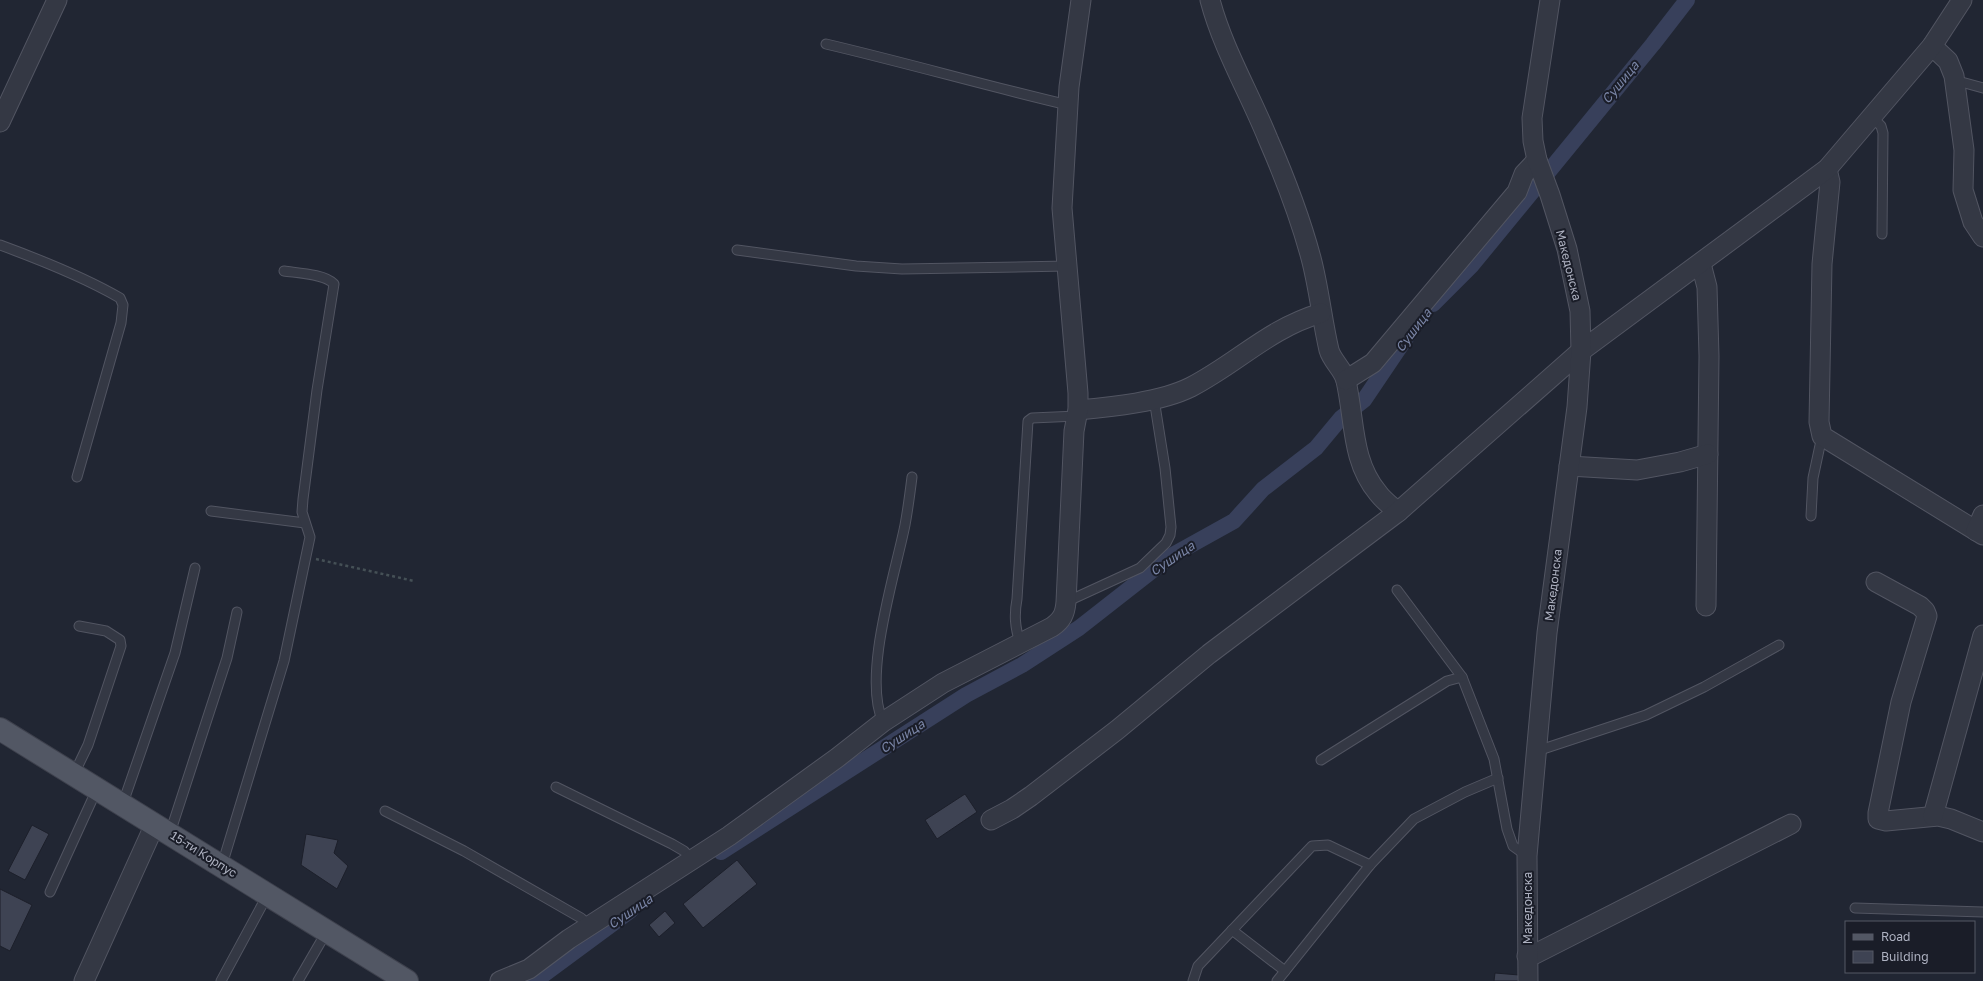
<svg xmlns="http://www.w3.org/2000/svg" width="1983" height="981" viewBox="0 0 1983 981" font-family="'Golos Text',sans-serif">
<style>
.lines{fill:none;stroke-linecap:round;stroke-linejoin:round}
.canal{stroke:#38405b;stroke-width:16}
.building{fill:#3e4353;stroke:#1c1f2a}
.service-casing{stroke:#525562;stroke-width:11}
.minor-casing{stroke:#525562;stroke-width:21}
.primary-casing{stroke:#3e414d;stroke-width:24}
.path{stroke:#455056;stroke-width:2.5;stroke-dasharray:3 3;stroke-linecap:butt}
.service{stroke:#343844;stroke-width:9}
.minor{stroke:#343844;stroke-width:19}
.primary{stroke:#525764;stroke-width:22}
.labels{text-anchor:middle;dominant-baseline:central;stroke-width:4;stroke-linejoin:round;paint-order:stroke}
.street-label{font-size:12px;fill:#aeb2c1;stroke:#1a1d28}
.water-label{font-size:13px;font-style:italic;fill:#7a85a6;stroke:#1a1d28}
</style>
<rect width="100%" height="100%" fill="#212633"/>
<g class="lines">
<g class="canal">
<path d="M1433,304l39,-39 181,-221 34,-44"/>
<path d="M721,852l245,-157 56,-30 57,-37 92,-72 63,-35 29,-32 53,-41 25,-30 23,-18 52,-77"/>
<path d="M535,981l96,-71"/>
</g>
</g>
<g class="building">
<path d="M965,794l12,18 -40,27 -12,-19z"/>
<path d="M32,825l17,9 -24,46 -17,-9z"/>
<path d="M306,834l32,6 -4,13 14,13 -11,23 -36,-24z"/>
<path d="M737,860l20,24 -54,44 -20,-24z"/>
<path d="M0,889l32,16 -22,46 -10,-5z"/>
<path d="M665,911l10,12 -16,14 -10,-12z"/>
<path d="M1495,973l24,2 -1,6h-24z"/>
</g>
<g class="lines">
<defs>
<g id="service">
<path d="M826,44c81,19 161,42 242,61"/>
<path d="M1954,80l29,8"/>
<path d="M1872,117l9,9 2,7 -1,101"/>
<path d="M0,245c41,15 82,31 120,53l3,7 -2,18 -44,154"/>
<path d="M737,250l119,16 46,3 165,-3"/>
<path d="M211,511l94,12"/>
<path d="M1811,516l2,-38 9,-42"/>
<path d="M1397,590l65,87 32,82 13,70 6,17 14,10"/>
<path d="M1066,602l74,-34 26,-25 4,-8 1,-8 -6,-59 -11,-69"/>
<path d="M1020,643c-5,-16 -6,-28 -3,-44l11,-178 4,-3 45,-2"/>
<path d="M883,722c-21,-46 12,-147 22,-197 3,-16 5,-32 7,-48"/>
<path d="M1537,751l109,-36 58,-28 75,-42"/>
<path d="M1321,760l126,-79 15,-4"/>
<path d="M74,774l14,-29 33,-99 -1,-6 -14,-9 -27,-5"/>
<path d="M556,787l116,57 12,7 8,9"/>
<path d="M123,803l52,-150 20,-85"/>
<path d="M385,811l79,40 117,67 8,8"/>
<path d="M170,833l57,-175 10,-46"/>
<path d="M222,865l62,-204 26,-124 -8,-25 1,-13 14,-109 17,-106c-9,-10 -37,-11 -50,-13"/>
<path d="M50,892l47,-103"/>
<path d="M1855,908l128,4"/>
<path d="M1232,930l53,41"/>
<path d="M221,981l47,-87"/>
<path d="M298,981l29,-50"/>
<path d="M1193,981l5,-15 114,-120 16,-1 42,20"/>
<path d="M1277,981l93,-116 44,-46 51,-27 33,-14"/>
</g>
<g id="minor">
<path d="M1210,0c13,49 39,92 58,139 17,39 32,78 43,119 8,30 11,62 18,92 3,11 15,20 17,31 9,39 5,80 32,112 5,7 13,13 20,19"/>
<path d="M1932,46l16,15 6,15 10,74 -1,40 10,32 10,15"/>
<path d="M0,122l57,-122"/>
<path d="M1827,169l3,13 -8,82 -3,158 3,14 161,99"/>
<path d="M1701,264l6,23 2,69 -3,250"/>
<path d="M1346,380l27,-17 144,-171 7,-18 13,-14"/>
<path d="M1078,410c34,-3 83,-8 113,-23 48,-25 77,-58 130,-74"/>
<path d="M1569,466l68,4 43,-8 28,-8"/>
<path d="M1976,531l7,-16"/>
<path d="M1876,582l44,24 5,5 2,5 -26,86 -23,111v6l8,2 52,-5 13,3 32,13"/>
<path d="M1933,816l50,-181"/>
<path d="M991,820l21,-11 19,-13 86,-66 92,-76 189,-142 183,-161 246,-182 105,-123 30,-46"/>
<path d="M1527,956l8,-2 256,-130"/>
<path d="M84,981l71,-157"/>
<path d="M500,981l29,-12 40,-30 160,-103 108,-78 46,-36 60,-39 109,-56c10,-7 13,-13 14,-25l8,-171 4,-21v-17l-16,-185 7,-121 12,-87"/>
<path d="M1528,981l-1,-125 20,-223 30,-226 4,-56 -1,-40 -13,-62 -17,-54 -13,-35 -4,-19 -1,-23 18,-118"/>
</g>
<path id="primary" d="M0,729l407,252"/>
</defs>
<use href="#service" class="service-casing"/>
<use href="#minor" class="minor-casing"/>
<use href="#primary" class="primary-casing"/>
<path class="path" d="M316,559l98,22"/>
<use href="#service" class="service"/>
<use href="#minor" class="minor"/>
<use href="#primary" class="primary"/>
</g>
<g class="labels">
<g class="street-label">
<text transform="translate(1569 265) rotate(76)">Македонска</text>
<text transform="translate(1553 585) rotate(-83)">Македонска</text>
<text transform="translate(204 854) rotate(32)">15-ти Корпус</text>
<text transform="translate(1527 908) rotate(-90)">Македонска</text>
</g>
<g class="water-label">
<text transform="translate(1620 82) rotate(-51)">Сушица</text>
<text transform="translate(1413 330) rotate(-53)">Сушица</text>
<text transform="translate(1172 558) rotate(-34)">Сушица</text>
<text transform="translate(902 736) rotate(-33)">Сушица</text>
<text transform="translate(630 911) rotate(-34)">Сушица</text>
</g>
</g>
<rect x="1845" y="921" width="130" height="52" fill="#1a1d28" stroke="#555965"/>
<rect x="1853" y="934" width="20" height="6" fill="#525764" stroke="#555965"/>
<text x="1881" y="941" font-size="12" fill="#aeb2c1">Road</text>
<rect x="1853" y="951" width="20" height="12" fill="#3e4353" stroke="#555965"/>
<text x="1881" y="961" font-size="12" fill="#aeb2c1">Building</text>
</svg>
